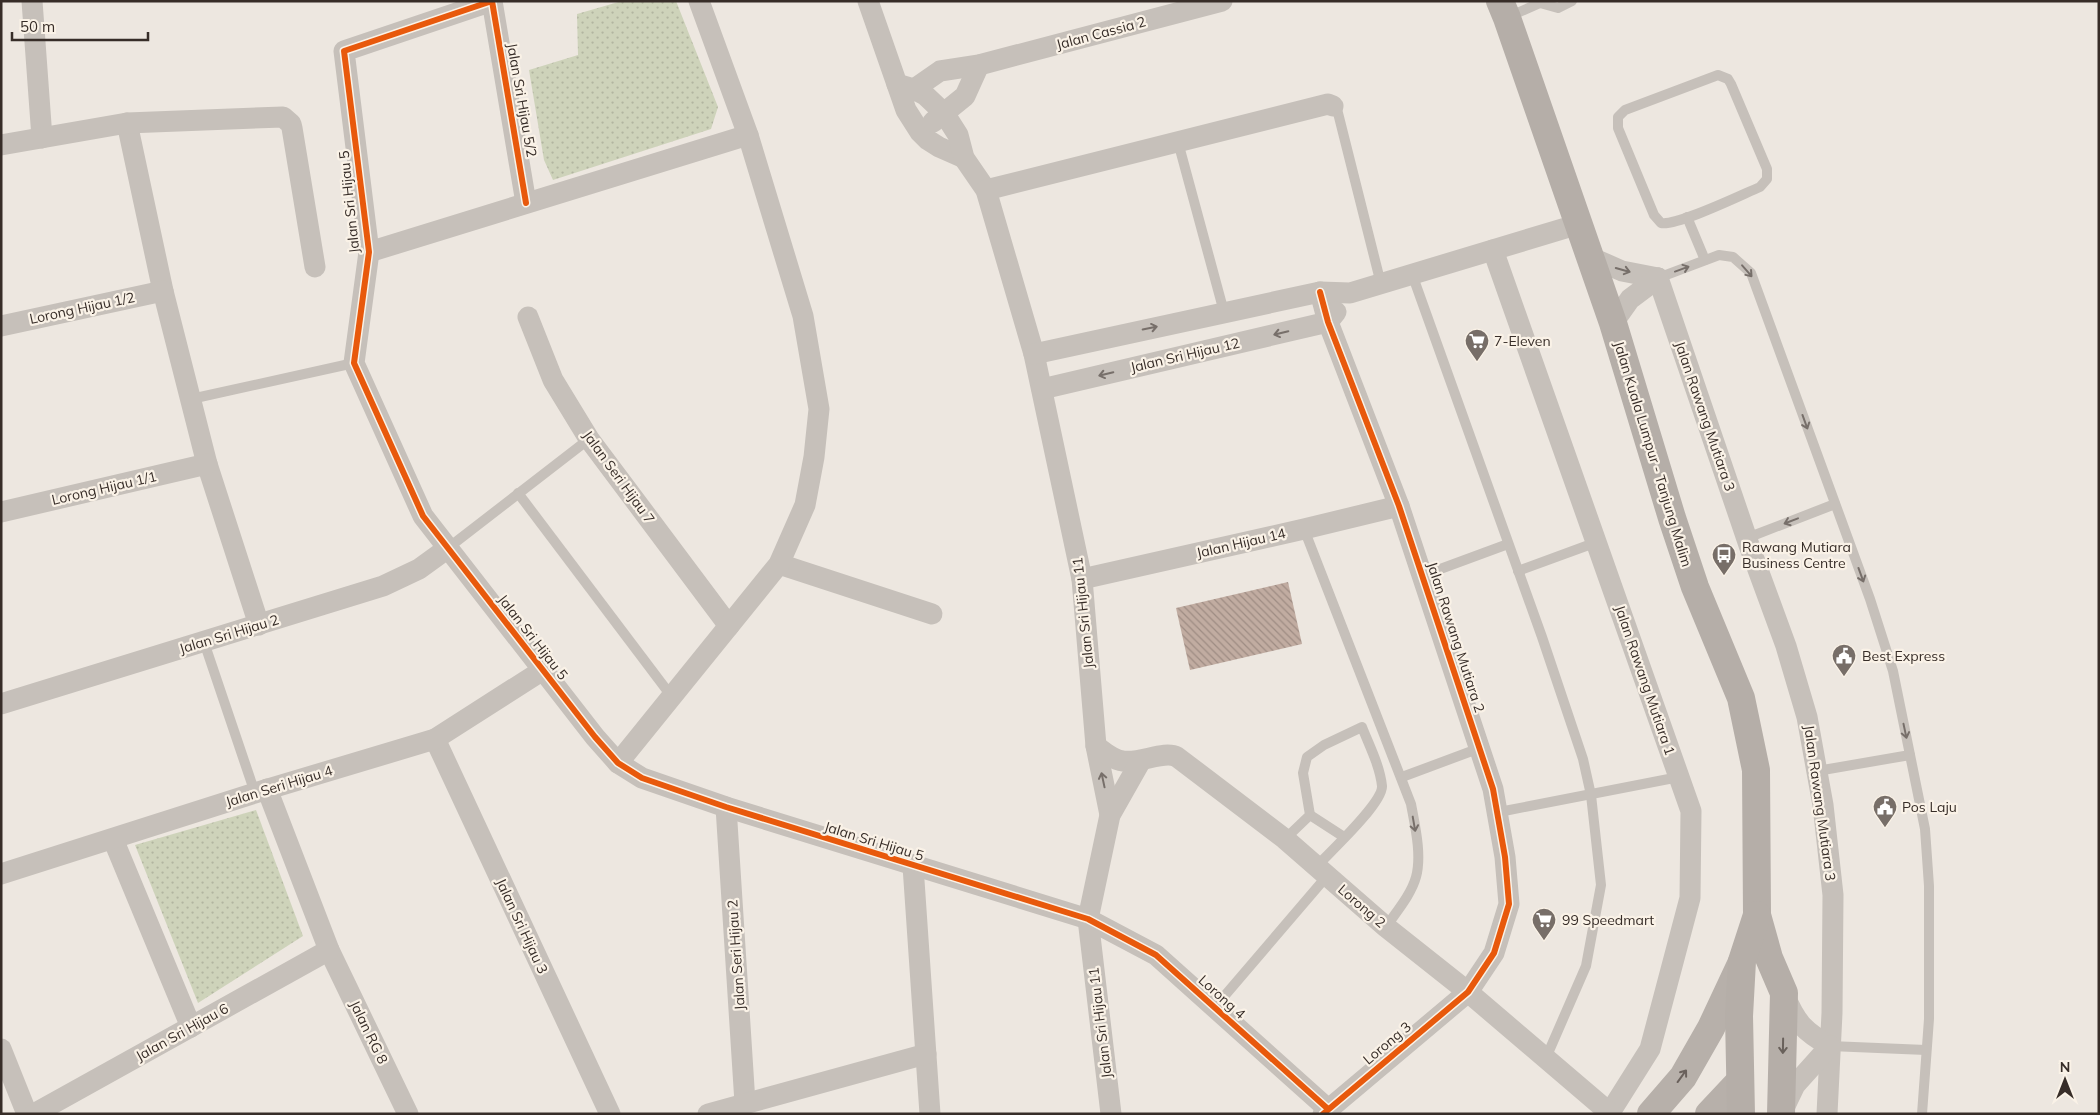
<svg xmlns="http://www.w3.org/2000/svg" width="2100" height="1115" viewBox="0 0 2100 1115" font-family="Mulish,sans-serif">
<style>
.grass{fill:url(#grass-dots)}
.building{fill:url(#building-back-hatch)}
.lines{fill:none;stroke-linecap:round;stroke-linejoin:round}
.lane{stroke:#c6c0ba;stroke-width:10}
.street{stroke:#c6c0ba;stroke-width:21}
.secondary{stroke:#b7b0aa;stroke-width:28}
.primary{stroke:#b5aea8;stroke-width:28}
.cycleway-casing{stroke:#faf2e7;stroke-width:9}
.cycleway{stroke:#e8590c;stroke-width:6}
.oneway{stroke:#776f6a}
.oneway2{stroke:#69615b}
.oneway3{stroke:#6a615c}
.labels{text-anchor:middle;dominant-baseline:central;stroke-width:4.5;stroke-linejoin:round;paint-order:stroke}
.street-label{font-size:14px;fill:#372d28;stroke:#faf2e7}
.poi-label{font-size:14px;fill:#372d28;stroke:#faf2e7;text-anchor:start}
</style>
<defs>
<pattern id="grass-dots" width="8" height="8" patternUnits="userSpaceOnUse" patternTransform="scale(1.25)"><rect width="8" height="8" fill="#ced3ba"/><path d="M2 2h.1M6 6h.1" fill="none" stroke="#b2b5a0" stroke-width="1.8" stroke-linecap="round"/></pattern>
<pattern id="building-back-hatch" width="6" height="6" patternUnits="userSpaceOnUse" patternTransform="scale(1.25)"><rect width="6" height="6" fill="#c1aca1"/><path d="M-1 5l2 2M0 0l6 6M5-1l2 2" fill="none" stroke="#9e8c83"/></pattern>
</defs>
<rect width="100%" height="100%" fill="#ede7e0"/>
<g class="grass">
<path d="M622,1h54l42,106 -7,22 -158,51 -9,-20 -15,-90 49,-15 -1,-41z"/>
<path d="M256,810l47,126 -105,67 -63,-158z"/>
</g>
<path class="building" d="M1288,582l14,62 -112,26 -14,-62z"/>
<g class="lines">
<g class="lane">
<path d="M1540,3l18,5 14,-7"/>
<path d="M1508,17l32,-14 -1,-2"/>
<path d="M1718,75l10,4 3,5 36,85v10l-7,8c-19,8 -82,39 -99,36l-7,-8 -36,-87v-11l7,-7z"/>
<path d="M1333,106l4,3 44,175"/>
<path d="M1178,142l46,170"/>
<path d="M1687,217l18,43"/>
<path d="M1412,274l130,363 41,122 8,36 10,90 -15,81 -40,92"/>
<path d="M1658,278l61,-23 14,2 18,16 119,326 23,72 14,69 18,89 4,57v133l-7,95"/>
<path d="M191,399l163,-36"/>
<path d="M518,493l154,204"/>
<path d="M1304,529l107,275c4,22 11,51 5,73 -5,18 -20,35 -30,50"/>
<path d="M1747,538l88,-34"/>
<path d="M448,548l141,-109"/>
<path d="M1518,571l79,-29"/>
<path d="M1424,575l84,-31"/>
<path d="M204,642l51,151"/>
<path d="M1817,771l93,-16"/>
<path d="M1402,777l78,-29"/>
<path d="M1499,812l180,-35"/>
<path d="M1310,815l34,22"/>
<path d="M1285,839l25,-24 -7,-42 4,-16 17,-12 38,-18c7,18 18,39 20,59 1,17 -52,66 -65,80"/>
<path d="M1215,1007l112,-131"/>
<path d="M1830,1046l96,4"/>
</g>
<g class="street">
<path d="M32,1l10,137"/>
<path d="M868,1l38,109 14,22 8,8 11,7 25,11"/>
<path d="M897,84l17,5 11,6 19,18 14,22 6,23 22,32 48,164 48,225 14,167 14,69"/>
<path d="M904,96l36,-25 39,-6 243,-64"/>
<path d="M933,122l32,-26 14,-31"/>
<path d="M127,123l36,168 44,173 52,161"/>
<path d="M1,145l126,-22 156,-6 8,7 1,4 23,139"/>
<path d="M986,190l342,-86 5,2"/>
<path d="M526,203l-34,-202 -148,50 25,201 -15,111 69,153 172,221 23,26 24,15 84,29 362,112 68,36 172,154"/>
<path d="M1493,250l198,561 -1,87 -40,151 -41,65"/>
<path d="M369,252l379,-117"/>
<path d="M1590,257l32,14 36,7"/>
<path d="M1658,278l92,270 36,98 21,71 16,88 10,90 -1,118 -5,101"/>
<path d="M1320,292l8,30 71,184 94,283 12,68 4,47 -15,49 -26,39 -145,122"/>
<path d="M528,317l25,63 36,59 140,187"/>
<path d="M1613,323l17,-24 28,-21"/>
<path d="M1,326l162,-35"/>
<path d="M1034,354l286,-62 30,1 229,-69"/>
<path d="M1042,389l286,-67 8,-10"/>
<path d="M1,512l206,-48"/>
<path d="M779,564l153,50"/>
<path d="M1082,579l222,-50 95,-23"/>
<path d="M1,704l382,-118 36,-17 29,-21"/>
<path d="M435,739l175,375"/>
<path d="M1096,746c8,6 17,14 27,15 17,3 41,-11 54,-4l108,82 101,88 82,65 143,122"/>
<path d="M618,763l161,-199 26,-59 9,-48 5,-48 -16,-93 -55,-181 -49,-134"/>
<path d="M267,789l62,161 79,164"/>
<path d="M726,807l19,296"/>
<path d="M113,839l78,188"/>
<path d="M913,866l17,248"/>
<path d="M1,874l254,-81 180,-54 108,-69"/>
<path d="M1785,996c11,27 20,36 45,50"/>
<path d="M1,1049l26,65"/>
<path d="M1783,1110l12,-25 35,-39"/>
<path d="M34,1114l295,-164"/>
<path d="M708,1114l218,-60"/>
<path d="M1111,1114l-23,-195 22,-104 30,-53"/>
</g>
<g class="secondary">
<path d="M1651,1114l32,-37 28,-49 30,-64"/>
<path d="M1709,1114l31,-33"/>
</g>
<g class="primary">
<path d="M1500,1l7,17 106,305 59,195 23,69 46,111 15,72 1,145 12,43 15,35 -3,121"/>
<path d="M1741,1114l-2,-98 3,-55 15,-46"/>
</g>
<defs>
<g id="cycleway">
<path d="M526,203l-34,-202 -148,50 25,201 -15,111 69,153 172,221 23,26 24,15 84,29 362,112 68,36 172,154"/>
<path d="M1320,292l8,30 71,184 94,283 12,68 4,47 -15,49 -26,39 -145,122"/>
</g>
</defs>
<use href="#cycleway" class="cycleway-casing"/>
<use href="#cycleway" class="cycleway"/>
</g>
<defs><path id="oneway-shaft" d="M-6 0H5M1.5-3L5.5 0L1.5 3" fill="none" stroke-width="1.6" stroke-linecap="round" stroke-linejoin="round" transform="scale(1.25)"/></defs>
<g class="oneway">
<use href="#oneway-shaft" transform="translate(1682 269) rotate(-20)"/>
<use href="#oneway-shaft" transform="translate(1623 270) rotate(16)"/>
<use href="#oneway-shaft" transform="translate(1747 271) rotate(49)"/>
<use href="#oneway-shaft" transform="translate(1150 328) rotate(-12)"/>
<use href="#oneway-shaft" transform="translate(1281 333) rotate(167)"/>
<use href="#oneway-shaft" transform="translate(1106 374) rotate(167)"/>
<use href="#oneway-shaft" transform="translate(1805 422) rotate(70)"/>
<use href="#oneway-shaft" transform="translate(1791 521) rotate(159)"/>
<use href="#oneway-shaft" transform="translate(1861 575) rotate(70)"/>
<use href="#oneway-shaft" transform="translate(1905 731) rotate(78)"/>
<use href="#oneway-shaft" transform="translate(1103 780) rotate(-102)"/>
<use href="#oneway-shaft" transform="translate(1414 824) rotate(80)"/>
</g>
<use class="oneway2" href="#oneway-shaft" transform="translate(1783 1046) rotate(91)"/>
<use class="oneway3" href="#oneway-shaft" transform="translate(1682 1076) rotate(-54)"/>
<defs>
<symbol id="supermarket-pin" viewBox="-11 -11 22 30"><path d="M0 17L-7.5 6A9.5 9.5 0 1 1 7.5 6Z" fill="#776e68" stroke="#faf2e7"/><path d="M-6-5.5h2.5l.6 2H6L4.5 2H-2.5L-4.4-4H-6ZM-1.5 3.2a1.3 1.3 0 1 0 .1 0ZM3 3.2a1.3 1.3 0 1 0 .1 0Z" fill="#fff"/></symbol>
<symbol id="bus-pin" viewBox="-11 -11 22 30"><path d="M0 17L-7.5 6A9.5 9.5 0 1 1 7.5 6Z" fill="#776e68" stroke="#faf2e7"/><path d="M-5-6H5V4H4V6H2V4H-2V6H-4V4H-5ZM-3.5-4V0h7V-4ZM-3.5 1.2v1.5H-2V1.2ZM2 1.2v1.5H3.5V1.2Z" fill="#fff"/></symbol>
<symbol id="civic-pin" viewBox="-11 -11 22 30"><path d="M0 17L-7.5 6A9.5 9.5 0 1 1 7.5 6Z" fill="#776e68" stroke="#faf2e7"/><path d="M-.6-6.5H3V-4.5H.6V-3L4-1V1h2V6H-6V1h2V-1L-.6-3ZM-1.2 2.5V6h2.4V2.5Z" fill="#fff"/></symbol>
</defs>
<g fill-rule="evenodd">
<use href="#supermarket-pin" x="1463" y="327" width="28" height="38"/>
<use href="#bus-pin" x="1710" y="541" width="28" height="38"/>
<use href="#civic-pin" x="1830" y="642" width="28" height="38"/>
<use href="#civic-pin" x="1871" y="793" width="28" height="38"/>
<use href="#supermarket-pin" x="1530" y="906" width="28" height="38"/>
</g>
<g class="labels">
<g class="street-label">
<text transform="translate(1101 33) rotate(-15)">Jalan Cassia 2</text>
<text transform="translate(522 100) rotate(80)">Jalan Sri Hijau 5/2</text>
<text transform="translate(349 202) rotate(-96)">Jalan Sri Hijau 5</text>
<text transform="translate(82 308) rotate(-12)">Lorong Hijau 1/2</text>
<text transform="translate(1185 355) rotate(-13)">Jalan Sri Hijau 12</text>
<text transform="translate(1705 416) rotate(71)">Jalan Rawang Mutiara 3</text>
<text transform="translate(1653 454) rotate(73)">Jalan Kuala Lumpur - Tanjung Malim</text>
<text transform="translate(619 477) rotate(54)">Jalan Seri Hijau 7</text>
<text transform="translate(104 488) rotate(-13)">Lorong Hijau 1/1</text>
<text transform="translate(1241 543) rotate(-13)">Jalan Hijau 14</text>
<text transform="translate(1083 613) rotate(-96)">Jalan Sri Hijau 11</text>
<text transform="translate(229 634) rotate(-17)">Jalan Sri Hijau 2</text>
<text transform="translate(533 637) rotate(52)">Jalan Sri Hijau 5</text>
<text transform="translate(1456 637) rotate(72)">Jalan Rawang Mutiara 2</text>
<text transform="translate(1645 680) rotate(71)">Jalan Rawang Mutiara 1</text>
<text transform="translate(279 786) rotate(-17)">Jalan Seri Hijau 4</text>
<text transform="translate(1820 803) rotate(82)">Jalan Rawang Mutiara 3</text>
<text transform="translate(874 841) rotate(17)">Jalan Sri Hijau 5</text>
<text transform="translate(1362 906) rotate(41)">Lorong 2</text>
<text transform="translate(522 926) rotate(65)">Jalan Sri Hijau 3</text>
<text transform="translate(736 955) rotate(-94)">Jalan Seri Hijau 2</text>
<text transform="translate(1222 997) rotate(42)">Lorong 4</text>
<text transform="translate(1100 1023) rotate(-97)">Jalan Sri Hijau 11</text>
<text transform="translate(182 1032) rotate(-29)">Jalan Sri Hijau 6</text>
<text transform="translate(369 1032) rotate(64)">Jalan RG 8</text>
<text transform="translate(1387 1043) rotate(-40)">Lorong 3</text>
</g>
<g class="poi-label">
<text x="1494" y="341">7-Eleven</text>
<text x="1742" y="547">Rawang Mutiara<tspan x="1742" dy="16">Business Centre</tspan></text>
<text x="1862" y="656">Best Express</text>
<text x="1902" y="807">Pos Laju</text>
<text x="1562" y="920">99 Speedmart</text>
</g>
</g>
<rect width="2100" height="1115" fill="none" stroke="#372d28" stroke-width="5"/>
<g transform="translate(2065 1080)" stroke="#faf2e7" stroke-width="4" paint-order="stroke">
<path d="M0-4L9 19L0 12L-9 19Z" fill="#372d28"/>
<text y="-8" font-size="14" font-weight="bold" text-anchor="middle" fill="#372d28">N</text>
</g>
<path d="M12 32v8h136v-8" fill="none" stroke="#372d28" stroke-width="2.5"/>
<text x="20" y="32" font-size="15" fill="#372d28" stroke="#faf2e7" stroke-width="4" paint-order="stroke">50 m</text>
</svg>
